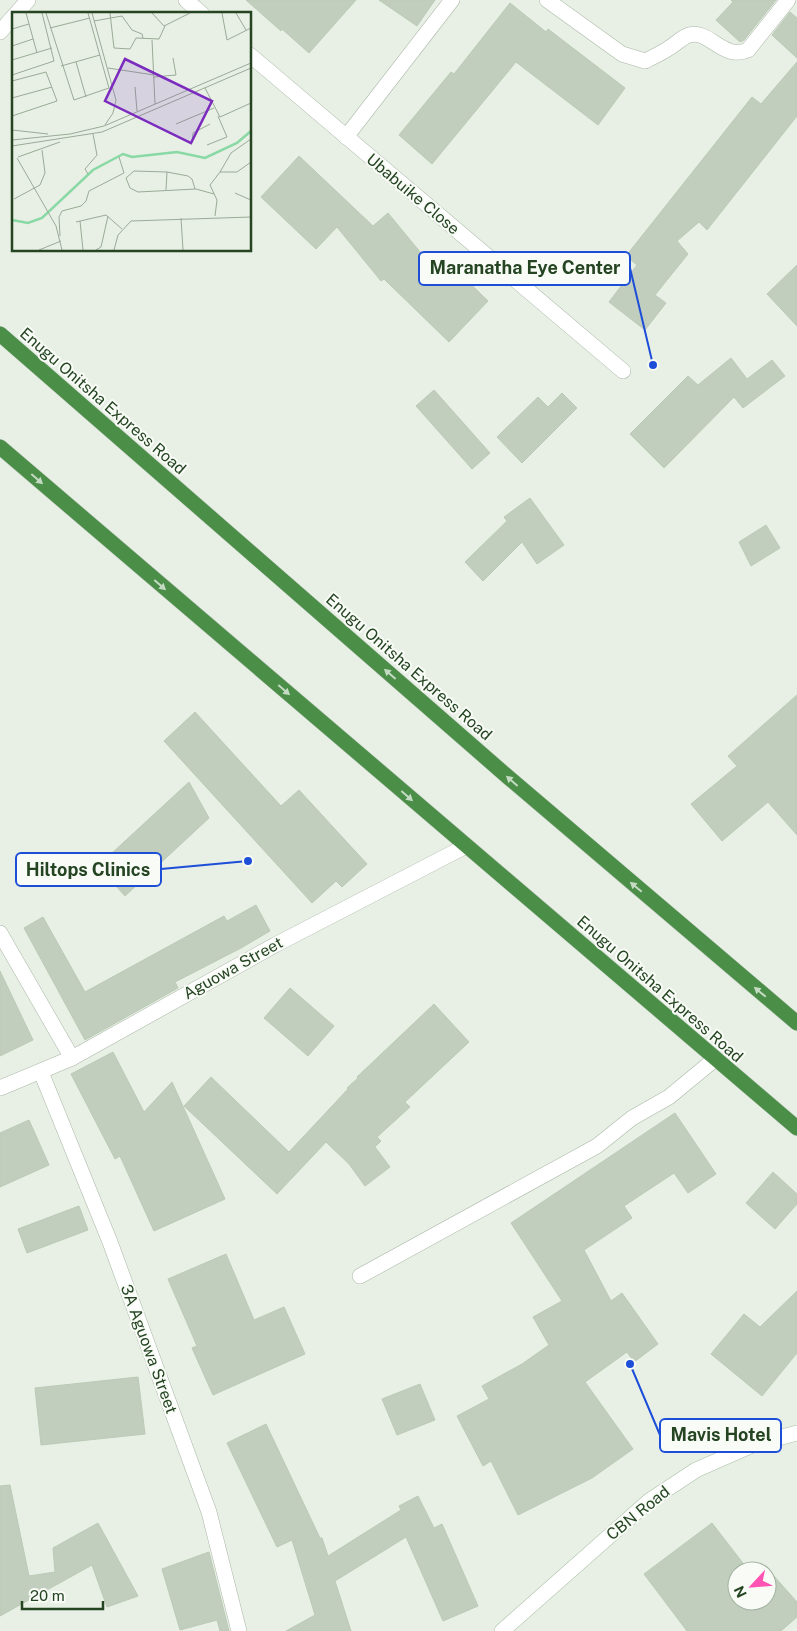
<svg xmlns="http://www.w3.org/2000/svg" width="797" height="1631" viewBox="0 0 797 1631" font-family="'Public Sans',sans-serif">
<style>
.building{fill:#c1cebd;stroke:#bbcab6}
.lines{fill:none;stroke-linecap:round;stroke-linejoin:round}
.minor-casing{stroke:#a9b8a7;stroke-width:16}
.secondary-casing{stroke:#a9bfa5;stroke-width:16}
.trunk-casing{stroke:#c2cbc1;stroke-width:16}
.minor{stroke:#fff;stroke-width:15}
.secondary{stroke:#fff;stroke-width:15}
.trunk{stroke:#4a8e48;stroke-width:15}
.oneway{fill:#c4dac2}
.labels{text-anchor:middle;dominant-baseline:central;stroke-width:4;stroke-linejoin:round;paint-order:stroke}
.street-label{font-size:16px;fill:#244422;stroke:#f8fbf6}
.inset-river{fill:none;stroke:#89d9a5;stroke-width:2.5}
.inset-road{fill:none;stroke:#9aab97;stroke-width:1}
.view{fill:#7b2cbf;fill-opacity:0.15;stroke:#7b2cbf;stroke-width:2.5}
.inset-edge{fill:none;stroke:#244422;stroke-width:2.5}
.leader{fill:none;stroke:#1d4ed8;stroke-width:2}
.callout-dot{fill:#1d4ed8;stroke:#f8fbf6;stroke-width:2}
.callout{fill:#f8fbf6;stroke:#1d4ed8;stroke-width:2}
.callout-label{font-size:18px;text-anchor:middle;font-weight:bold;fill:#244422}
</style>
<rect width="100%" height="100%" fill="#e8efe5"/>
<g class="building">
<path d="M246,0h110l-47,53 -27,-24 -1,2z"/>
<path d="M379,0h56l-18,26z"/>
<path d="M731,0h45l-32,40 -4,2 -24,-22 17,-18z"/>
<path d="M510,3l36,29 2,-3 77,59 -27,37 -82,-63 -84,102 -33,-29 52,-63 3,2z"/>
<path d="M790,12l7,6v40l-25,-23z"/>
<path d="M797,62v54l-90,114 -8,-8 -22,19 11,13 -33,41 11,8 -21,27 -36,-28 28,-37 -11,-9 126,-159 9,7z"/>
<path d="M299,156l74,70 15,-13 42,51 10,-10 48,47 -39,41 -65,-63 -3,2 -44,-54 -21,22 -55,-52z"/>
<path d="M797,265v61l-30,-32z"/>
<path d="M731,358l16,21 25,-19 13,16 -42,32 -9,-11 -70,71 -34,-34 58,-58 10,9z"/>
<path d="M434,390l56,63 -18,16 -56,-63z"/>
<path d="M562,393l15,15 -55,55 -25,-26 41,-40 10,10z"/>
<path d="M530,498l34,47 -27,19 -15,-22 -39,39 -18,-19 42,-41 -3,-4z"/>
<path d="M766,525l14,23 -29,18 -12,-24z"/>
<path d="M797,695v140l-29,-33 -46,39 -31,-37 46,-38 -9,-10z"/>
<path d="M195,712l86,94 18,-16 68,74 -25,23 -6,-6 -24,22 -148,-162z"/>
<path d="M189,782l20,36 -84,78 -27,-30z"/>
<path d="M256,905l14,26 -29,17 -66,34 3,6 -93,52 -61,-112 19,-11 42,75 139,-76 3,5z"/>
<path d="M0,971l33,69 -33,16z"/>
<path d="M290,988l44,38 -26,30 -44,-38z"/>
<path d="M434,1004l35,38 -64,60 5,5 -33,30 4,4 -6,6 15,20 -25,19 -16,-22 -23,-22 -49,52 -93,-88 27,-29 78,75 59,-63 -1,-1 11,-10 -1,-1z"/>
<path d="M113,1052l31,60 28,-30 53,117 -71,32 -34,-75 -5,3 -44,-85z"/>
<path d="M675,1113l41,61 -28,19 -14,-20 -50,33 8,12 -48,32 27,51 11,-8 36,51 -24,18 -7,-10 -42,30 48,67 -41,29 -74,37 -27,-54 -8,5 -26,-50 32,-17 -7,-13 40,-22 27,-19 -16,-28 29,-16 -51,-78z"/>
<path d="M29,1120l20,45 -49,22v-54z"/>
<path d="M773,1172l24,22v10l-22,25 -29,-26z"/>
<path d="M79,1206l9,24 -61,23 -9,-24z"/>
<path d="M226,1254l28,66 30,-13 21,47 -92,41 -21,-47 5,-2 -29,-67z"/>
<path d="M797,1291v62l-35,43 -51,-42 33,-40 16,13z"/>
<path d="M138,1377l7,57 -104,11 -6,-57z"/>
<path d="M420,1384l15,36 -38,15 -15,-36z"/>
<path d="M266,1424l54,114h2l6,18 73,-46 -2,-4 19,-10 16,32 8,-4 36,82 -35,15 -37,-84 -71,44 16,50h-65l29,-16 -23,-75 -15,7 -50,-104z"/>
<path d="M10,1485l19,91 26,-4 -2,-24 45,-25 40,73 -31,11 -15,-42 -92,51v-130z"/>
<path d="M712,1523l37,48h-12v30h30v-21l6,-5 24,27v15l-16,14h-94l-43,-57z"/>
<path d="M209,1552l20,79h-9l-3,-11 -37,10 -18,-61z"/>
</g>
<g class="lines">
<defs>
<g id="minor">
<path d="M186,0l16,14"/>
<path d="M547,0l75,54 23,7c8,-4 17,-8 24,-13 7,-4 13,-11 20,-13 20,-6 34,26 59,15l40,-50"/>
<path d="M16,14l12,-14"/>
<path d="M0,32l14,-16"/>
<path d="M250,55l373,316"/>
<path d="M346,137l106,-137"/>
<path d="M0,933l72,125"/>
<path d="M41,1072l69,170 99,270 30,119"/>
<path d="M0,1088l72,-30 203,-113 191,-99"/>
<path d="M360,1276l237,-130 35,-28 37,-21 46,-38"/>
</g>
<path id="secondary" d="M502,1631l147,-130 47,-31 59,-26 42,-11"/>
<g id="trunk">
<path d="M0,334l508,443 289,246"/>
<path d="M0,447l797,681"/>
</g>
</defs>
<use href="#minor" class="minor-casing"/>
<use href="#secondary" class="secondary-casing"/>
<use href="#trunk" class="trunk-casing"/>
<use href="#minor" class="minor"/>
<use href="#secondary" class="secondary"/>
<use href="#trunk" class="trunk"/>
</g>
<defs><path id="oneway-solid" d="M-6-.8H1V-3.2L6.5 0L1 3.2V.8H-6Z" transform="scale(1.25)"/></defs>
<g class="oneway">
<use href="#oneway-solid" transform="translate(37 479) rotate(41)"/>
<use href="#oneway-solid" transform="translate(160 585) rotate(41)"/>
<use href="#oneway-solid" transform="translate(390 674) rotate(-139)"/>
<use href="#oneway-solid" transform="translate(284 690) rotate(41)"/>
<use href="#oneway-solid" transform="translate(512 781) rotate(-139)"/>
<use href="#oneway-solid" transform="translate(407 796) rotate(41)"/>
<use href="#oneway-solid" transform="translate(636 887) rotate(-140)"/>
<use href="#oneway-solid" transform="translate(760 992) rotate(-140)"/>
</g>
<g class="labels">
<g class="street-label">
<text transform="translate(413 194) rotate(40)">Ubabuike Close</text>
<text transform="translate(103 401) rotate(41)">Enugu Onitsha Express Road</text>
<text transform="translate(409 667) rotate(41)">Enugu Onitsha Express Road</text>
<text transform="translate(233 968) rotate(-29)">Aguowa Street</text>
<text transform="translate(660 989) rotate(41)">Enugu Onitsha Express Road</text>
<text transform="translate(149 1349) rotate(70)">3A Aguowa Street</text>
<text transform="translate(638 1513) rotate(-39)">CBN Road</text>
</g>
</g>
<g transform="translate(12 12)">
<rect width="239" height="239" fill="#e8efe5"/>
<path class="inset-river" d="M0,208l16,3 14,-5 51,-48 30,-16 9,3 45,-5 28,6 32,-15 14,-12"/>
<path class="inset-road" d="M14,1l11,40M34,1l28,87 35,-12 -21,-75M80,1l24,87 -3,13 -8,12M98,1l4,35M140,1l12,13 26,-13M210,1l5,27 24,-12M224,1l10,17M82,9l28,-5 10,14 10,4 1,4M38,16l40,-10M0,17l17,-5M140,28l3,64M0,34l21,-7M102,36l16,1 6,-11 23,1 6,-13M0,48l40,-12M64,50l10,35M49,54l39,-11M96,56l46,7M0,63l42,-14 -12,-48M142,65l22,-2 -3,-17M0,69l34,-9 11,29 -45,15M123,75l2,24M193,76l15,29 31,-14M0,86l40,-11M164,112l38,-16M0,118l36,4M239,127l-20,14 -11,19h17l14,-10M0,128l58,-6 34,-8 147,-63M180,131l1,-10 17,-9M195,133l20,-8 -9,-21M0,134l90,-14 149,-64M6,145l42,-15M5,146l39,68 6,24M155,160l21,4 4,3 3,10M76,162l-3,-5 12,-14 -4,-21M154,178l1,-18 -33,-1 -8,7 4,10 8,4 58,-3 18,5M223,181l16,7M2,187l26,-14 5,-12 -3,-23M203,204l2,-16 -7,-15 10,-13M169,206l2,32M68,209l3,29M64,210l30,-7 16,14M48,224l-1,-19 3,-6 19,-5 5,-5 3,-10 35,-18 -5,-16M27,238l22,-9M84,238l5,-3 7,-31M102,238l4,-15 13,-14 120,-4"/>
<path class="view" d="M113,47l87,42 -21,42 -86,-42z"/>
<rect width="239" height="239" class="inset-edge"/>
</g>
<path class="leader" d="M653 365L630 268M248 861L161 869M630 1364L660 1435"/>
<g class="callout-dot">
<circle cx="653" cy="365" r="5"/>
<circle cx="248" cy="861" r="5"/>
<circle cx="630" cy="1364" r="5"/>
</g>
<g class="callout">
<rect x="419" y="252" width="211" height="33" rx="5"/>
<rect x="16" y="853" width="145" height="33" rx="5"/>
<rect x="660" y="1419" width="121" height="33" rx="5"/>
</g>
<g class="callout-label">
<text x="525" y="274">Maranatha Eye Center</text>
<text x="88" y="876">Hiltops Clinics</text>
<text x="721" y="1441">Mavis Hotel</text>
</g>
<g transform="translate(752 1586) rotate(244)"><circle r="24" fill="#f8fbf6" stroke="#a3b2a1"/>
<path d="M0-4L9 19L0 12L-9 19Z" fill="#ff54b3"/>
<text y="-8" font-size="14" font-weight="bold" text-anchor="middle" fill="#244422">N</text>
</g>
<path d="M22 1601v8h81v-8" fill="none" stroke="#244422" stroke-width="2.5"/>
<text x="30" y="1601" font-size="15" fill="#244422" stroke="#f8fbf6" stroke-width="4" paint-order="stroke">20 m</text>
</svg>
